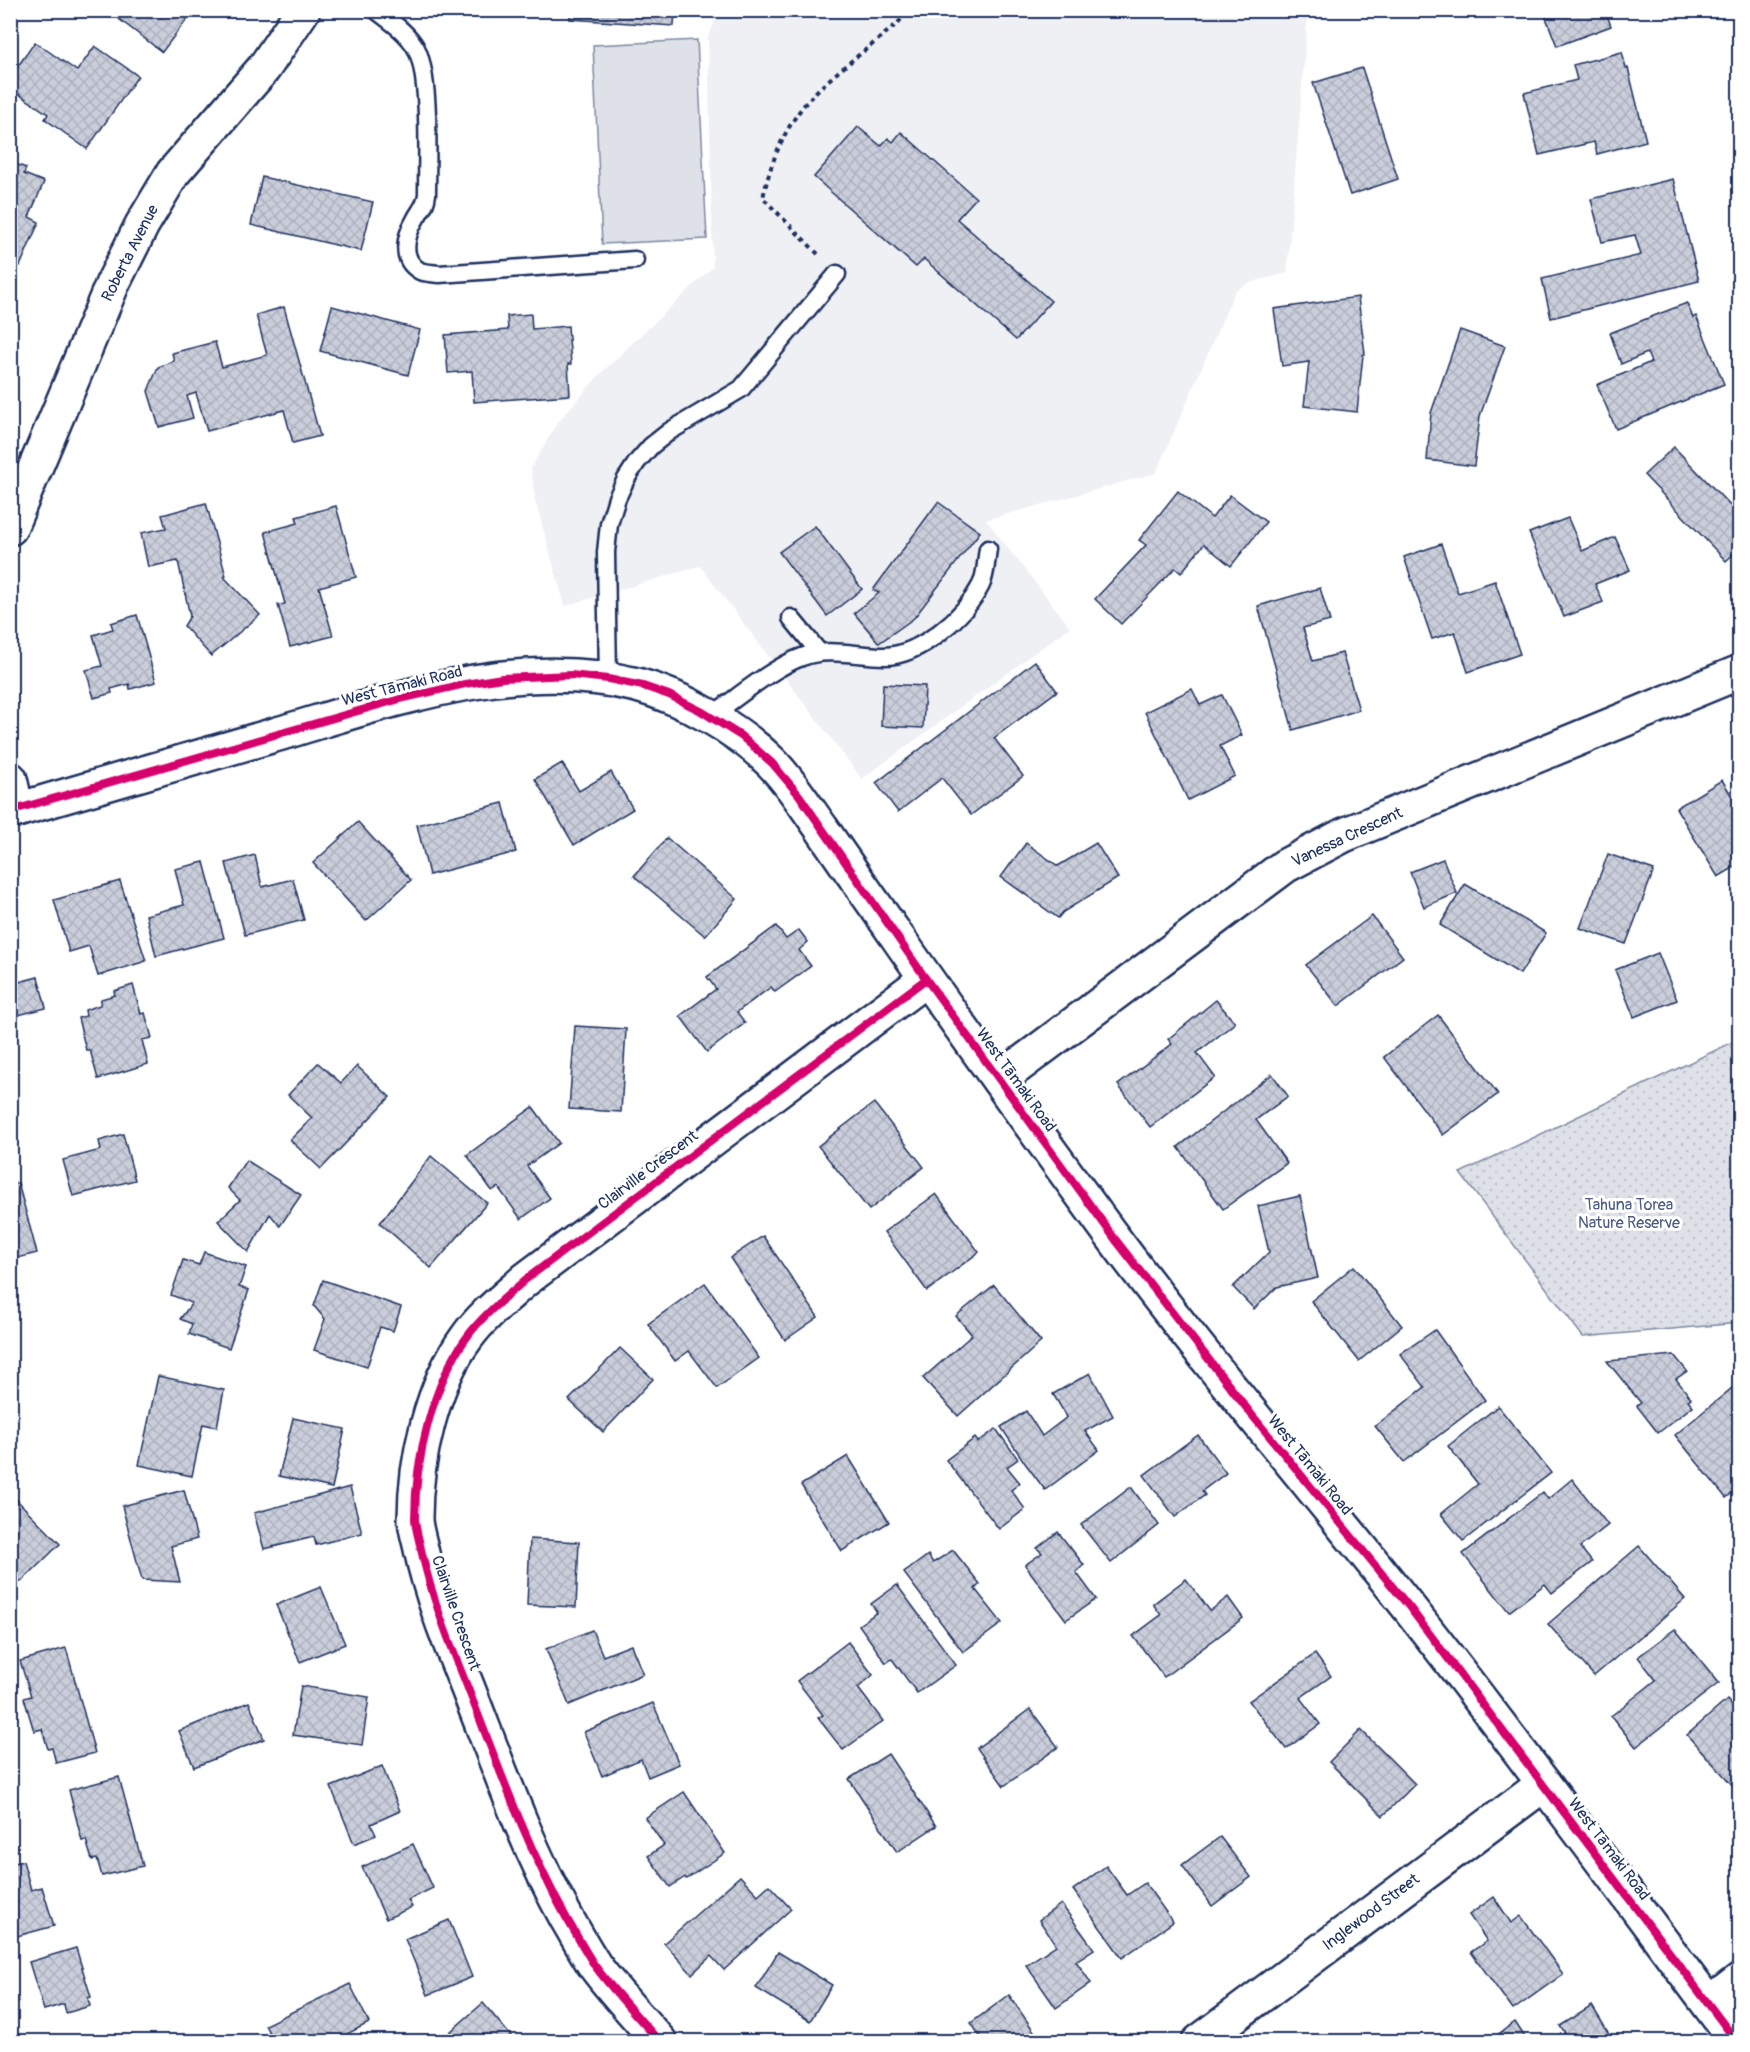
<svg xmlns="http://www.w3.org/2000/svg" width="1750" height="2052" viewBox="0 0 1750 2052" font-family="Pangolin,sans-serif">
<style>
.built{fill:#eff0f4}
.park{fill:url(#park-dots);stroke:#7c88a2;stroke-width:1.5}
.garden{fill:#dee1e7;stroke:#7c88a2;stroke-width:1.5}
.building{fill:url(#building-cross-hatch);stroke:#1b2f5e;stroke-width:1.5}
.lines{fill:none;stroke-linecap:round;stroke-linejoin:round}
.service-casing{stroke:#1b2f5e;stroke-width:21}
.minor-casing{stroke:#1b2f5e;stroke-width:38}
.tertiary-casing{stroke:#1b2f5e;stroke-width:38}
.path{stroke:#1b2f5e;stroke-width:4;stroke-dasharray:4.5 4.5;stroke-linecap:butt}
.service{stroke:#fff;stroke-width:16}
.minor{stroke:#fff;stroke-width:33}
.tertiary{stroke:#fff;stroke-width:33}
.cycleway-casing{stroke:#fff;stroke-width:11}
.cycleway{stroke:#d6006c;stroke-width:8}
.labels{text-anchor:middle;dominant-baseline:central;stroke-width:6;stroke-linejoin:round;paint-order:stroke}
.street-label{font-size:16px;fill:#1b2f5e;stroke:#fff}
.park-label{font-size:16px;fill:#4c5c80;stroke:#fff}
</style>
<defs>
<pattern id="park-dots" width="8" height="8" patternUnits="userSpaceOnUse" patternTransform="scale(1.5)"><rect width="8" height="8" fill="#dee1e7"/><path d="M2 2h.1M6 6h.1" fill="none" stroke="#bec1c9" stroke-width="1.8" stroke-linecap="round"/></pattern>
<pattern id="building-cross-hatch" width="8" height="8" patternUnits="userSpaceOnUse" patternTransform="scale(1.5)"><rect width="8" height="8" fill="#caceda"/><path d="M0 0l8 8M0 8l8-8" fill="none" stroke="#adb1be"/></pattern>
</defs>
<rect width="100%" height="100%" fill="#fff"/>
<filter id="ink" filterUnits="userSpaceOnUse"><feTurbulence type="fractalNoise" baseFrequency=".0167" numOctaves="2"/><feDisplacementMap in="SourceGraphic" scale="12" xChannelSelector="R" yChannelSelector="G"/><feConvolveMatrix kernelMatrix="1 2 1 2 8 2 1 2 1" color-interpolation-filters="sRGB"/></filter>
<g filter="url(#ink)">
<path class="built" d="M720,11h588l-21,262 -38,10 -14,8 -79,182 -170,47 84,107 -208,152 -162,-213 -135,40 -30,-106 -4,-32 27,-46 42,-48 113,-107 -5,-230z"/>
<path class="park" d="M1739,1039v284l-156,14 -123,-164z"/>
<path class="garden" d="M697,40l10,199 -105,5 -9,-199z"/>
<g class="building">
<path d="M126,10h68l-32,42 -43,-33z"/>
<path d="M570,10h105l-1,16 -104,-7z"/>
<path d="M1543,10h62l6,16 -54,20z"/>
<path d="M35,42l42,29 18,-25 43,30 -51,73 -42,-30 3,-5 -38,-26v-11z"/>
<path d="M1622,52l4,16h2l18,73 -49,13 -3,-12 -55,13 -15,-62 53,-13 -4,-15z"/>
<path d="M1362,68l36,111 -48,16 -37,-112z"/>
<path d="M858,127l23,19 7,-8 5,4 8,-10 75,66 -19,21 94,82 -35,39 -92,-81 -8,8 -102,-90z"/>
<path d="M10,162l16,6 -2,6 20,8 -15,35 10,5 -19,44 -10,-4z"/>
<path d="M262,177l111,25 -12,49 -110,-26z"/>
<path d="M1673,179l26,102 -148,37 -9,-39 99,-24 -6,-20 -33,7 -11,-43z"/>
<path d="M1358,297l7,57 -2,1 -6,57 -53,-6 5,-44 -27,4 -8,-57z"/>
<path d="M1687,303l6,15 3,-2 28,68 -108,45 -19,-44 54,-23 -4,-9 -26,11 -11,-31z"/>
<path d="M332,306l88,24 -12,45 -88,-24z"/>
<path d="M284,307l36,129 -27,7 -9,-33 -77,21 -11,-38 -9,3 6,22 -34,9 -11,-36 10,-24 16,-6 -2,-8 43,-11 7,25 45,-12 -11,-40z"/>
<path d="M531,314l1,15 36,-3 3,38h-3l2,31 -96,7 -2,-31 -24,2 -3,-38 63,-5 -1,-14z"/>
<path d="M1460,330l45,16 -25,70 -6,50 -47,-6 4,-47z"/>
<path d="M1674,447l66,69v32l-14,13 -82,-86z"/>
<path d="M1178,491l34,27 18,-23 36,27 -35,44 -27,-22 -23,29 -6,-5 -54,56 -26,-25 51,-54 -7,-5z"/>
<path d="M938,502l42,30 -66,86 -35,25 -25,-30 25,-20 -6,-3z"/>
<path d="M206,503l20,73 -2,1 36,38 -49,41 -27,-30 6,-10 -12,-55 -30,6 -7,-34 25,-5 -4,-13z"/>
<path d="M336,506l20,71 -37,10 14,49 -43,11 -12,-42 7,-1 -20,-72 33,-9 -2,-6z"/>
<path d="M1568,518l14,33 33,-14 15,33 -35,14 8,18 -39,15 -35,-84z"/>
<path d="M815,526l47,63 -35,27 -48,-64z"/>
<path d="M1441,544l17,49 37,-12 25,73 -52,18 -13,-40 -23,7 -28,-82z"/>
<path d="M1320,588l10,33 -27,7 10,33 29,-8 17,57 -66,20 -35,-124z"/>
<path d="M137,615l19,67 -26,7 -1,-5 -18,5 1,4 -18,5 -8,-28 16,-4 -9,-31 20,-6 -2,-6z"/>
<path d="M1035,661l22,30 -63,47 29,38 -52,39 -29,-37 -44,34 -22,-29z"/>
<path d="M883,684l42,2 -2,42 -42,-2z"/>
<path d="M1192,689l8,16 22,-10 20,40 -22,11 15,30 -47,24 -43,-88z"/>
<path d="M562,763l17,28 32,-19 22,37 -59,36 -39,-66z"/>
<path d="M1722,780l18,29v55l-22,13 -42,-69z"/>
<path d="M503,803l13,49 -87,23 -12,-50z"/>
<path d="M358,822l53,58 -45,41 -53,-58z"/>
<path d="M667,838l70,61 -32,37 -71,-60z"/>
<path d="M1026,843l32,23 38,-23 22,35 -55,34 -5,6 -57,-41z"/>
<path d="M1608,854l46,16 -28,74 -46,-16z"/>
<path d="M255,855l7,32 31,-8 11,41 -59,15 -19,-72z"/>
<path d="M1443,859l14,34 -33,14 -14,-35z"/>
<path d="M204,862l20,76 -68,18 -10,-41 38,-10 -9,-36z"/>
<path d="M120,881l26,80 -48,15 -9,-30 -20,6 -15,-52z"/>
<path d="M1465,884l81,49 -26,41 -80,-49z"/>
<path d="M1372,916l31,41 -65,49 -32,-41z"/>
<path d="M776,926l10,13 13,-9 9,12 -9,8 12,16 -36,26 -4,-5 -34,25 8,11 -38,29 -27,-36 36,-27 -9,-12z"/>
<path d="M10,949l9,33 19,-5 8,31 -36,9z"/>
<path d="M1658,953l19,47 -43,17 -19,-47z"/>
<path d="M133,985l8,29 4,-1 7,25 -10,2 6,24 -50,15 -8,-29h-4l-8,-32 8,-2 -1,-6 15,-5 1,-6 14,-4 -1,-4z"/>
<path d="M1216,1000l19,23 -38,30 18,24 -65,50 -32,-42 54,-41 -4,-5z"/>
<path d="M1438,1015l60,79 -55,41 -59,-78z"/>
<path d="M575,1026l51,3 -5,83 -52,-3z"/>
<path d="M318,1063l23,20 16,-17 33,31 -69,72 -31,-29 22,-22 -24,-23z"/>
<path d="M1272,1074l16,22 -32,24 31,43 -64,46 -45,-62z"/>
<path d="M874,1103l50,64 -55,43 -51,-64z"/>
<path d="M533,1107l26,36 -32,23 23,32 -29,21 -23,-32 -6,4 -25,-36z"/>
<path d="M123,1134l12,46 -62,16 -10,-36 38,-10 -2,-9z"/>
<path d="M431,1156l56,47 -56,65 -51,-45z"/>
<path d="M246,1160l55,35 -21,31 -10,-12 -22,38 -30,-31 22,-21 -12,-12z"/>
<path d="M18,1183l19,70 -27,7v-75z"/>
<path d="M936,1194l43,58 -52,39 -43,-59z"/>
<path d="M1300,1196l18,82 -41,9 -23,22 -21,-22 36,-35 -11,-46z"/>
<path d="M763,1236l55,81 -33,23 -55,-82z"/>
<path d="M204,1252l42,15 -7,20 10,3 -20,58 -40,-14 3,-10 -12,-5 12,-16 -21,-8 12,-35 16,5z"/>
<path d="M1354,1266l48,60 -43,35 -48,-60z"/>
<path d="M323,1280l78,27 -8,24 -13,-4 -13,40 -53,-17 11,-31 -11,-13z"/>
<path d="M705,1283l54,75 -42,30 -28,-37 -14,10 -27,-37z"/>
<path d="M994,1285l47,57 -83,74 -35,-38 49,-43 -16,-19z"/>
<path d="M1435,1330l50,70 -81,62 -29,-36 50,-39 -25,-33z"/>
<path d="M620,1348l33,31 -50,53 -34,-32z"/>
<path d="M1674,1355l13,16 -11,8 15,19 -3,2 5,6 -35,27 -21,-27 4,-3 -34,-42z"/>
<path d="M1090,1373l23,43 -28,15 14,19 -54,40 -20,-27 -24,-36 25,-16 16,25 25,-19 -14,-23z"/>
<path d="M158,1376l66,14 -7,37 -14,-3 -11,52 -53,-11z"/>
<path d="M1732,1388l8,9v31l-3,2 3,3v54l-14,11 -51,-63z"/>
<path d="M1498,1406l53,67 -88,68 -22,-27 37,-30 -30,-38z"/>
<path d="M293,1418l52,11 -13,59 -53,-12z"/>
<path d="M996,1429l22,30 -11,8 13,16 -9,7 14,19 -26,20 -53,-69 29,-22 3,4z"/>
<path d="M1198,1435l28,38 -24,18 3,4 -30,22 -31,-42z"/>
<path d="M848,1456l41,66 -47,29 -41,-66z"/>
<path d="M1572,1479l36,46 -28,22 12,15 -40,31 -7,-9 -36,28 -46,-58 80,-62 5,7z"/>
<path d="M350,1487l12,46 -46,12 -2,-8 -50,12 -10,-36z"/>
<path d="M1131,1487l28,38 -48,38 -30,-38z"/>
<path d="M184,1490l13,49 -26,7 9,36 -38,-2 -20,-74z"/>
<path d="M10,1493l50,51 -39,38 -11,-11z"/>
<path d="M1058,1532l26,33 -8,7 20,27 -30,21 -41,-55 17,-12 -5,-5z"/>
<path d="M530,1539l49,3 -3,65 -49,-2z"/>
<path d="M1639,1546l46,53 -91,77 -46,-52z"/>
<path d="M953,1550l27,34 -5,5 27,34 -39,29 -59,-79 24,-18 5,8z"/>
<path d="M1186,1579l24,32 18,-14 15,21 -79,59 -31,-41 28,-21 -8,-11z"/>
<path d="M897,1585l59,80 -39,28 -25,-34 -6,4 -27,-38 18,-13 -6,-8z"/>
<path d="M321,1587l24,57 -45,18 -24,-57z"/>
<path d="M1675,1629l44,54 -83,64 -25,-31 45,-36 -18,-23z"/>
<path d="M592,1630l11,26 28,-11 12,29 -74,31 -23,-56z"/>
<path d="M848,1642l25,33 -15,13 25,33 -40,29 -25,-32 5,-3 -26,-34z"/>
<path d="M66,1648l29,105 -39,10 -4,-15 -4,1 -6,-20 -8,2 -10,-33 7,-2 -11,-35z"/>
<path d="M1315,1654l16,22 -31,22 20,26 -34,25 -37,-48z"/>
<path d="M301,1686l68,11 -7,48 -69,-10z"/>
<path d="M1727,1700l13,14v72l-4,3 -49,-54z"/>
<path d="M249,1702l15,37 -70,28 -15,-36z"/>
<path d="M653,1703l26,61 -31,13 -7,-18 -39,17 -18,-44z"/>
<path d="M1030,1709l28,38 -54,39 -27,-38z"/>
<path d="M1361,1730l54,54 -32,32 -54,-54z"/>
<path d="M888,1754l48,72 -39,26 -48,-73z"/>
<path d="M382,1766l18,45 -29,13 5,11 -22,9 -23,-57z"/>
<path d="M119,1777l24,89 -41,10 -5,-17 -5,1 -6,-20 -4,1 -13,-51z"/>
<path d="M684,1792l41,61 -39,26 -1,-2 -15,10 -22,-31 16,-11 -19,-27z"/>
<path d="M1220,1837l31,40 -39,29 -30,-41z"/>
<path d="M413,1844l20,44 -25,12 4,7 -26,12 -24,-52z"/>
<path d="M23,1861l8,29 11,-3 12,39 -44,12v-74z"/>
<path d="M1106,1866l21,29 18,-12 28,39 -51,36 -49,-68z"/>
<path d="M740,1876l18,19 11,-10 22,24 -67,61 -13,-14 -19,18 -28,-31z"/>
<path d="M1494,1897l17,26 10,-7 42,58 -50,36 -42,-58 16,-11 -18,-26z"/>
<path d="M1061,1904l33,45 -18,12 15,22 -35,25 -30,-43 30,-20 -17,-25z"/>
<path d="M449,1920l23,57 -44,18 -23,-56z"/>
<path d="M76,1948l15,49 -3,1 2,8 -24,7 -2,-9 -20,6 -15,-48z"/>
<path d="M778,1952l54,33 -22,36 -54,-33z"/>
<path d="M350,1984l19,39 -38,19h-57l-9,-17z"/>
<path d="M1009,1995l29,42 -7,5h-47l-13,-19z"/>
<path d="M483,2003l33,39h-70l-3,-4z"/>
<path d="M1592,2006l22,36h-44l-10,-16z"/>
<path d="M1515,2022l13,20h-39v-1z"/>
</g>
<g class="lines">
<defs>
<g id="service">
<path d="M376,10c14,11 31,22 40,38 15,29 11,111 11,146 -1,12 -7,16 -12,26 -10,17 -15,40 5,51 5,2 13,2 19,3l196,-14"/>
<path d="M791,618l28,34"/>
<path d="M608,679l-2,-127 3,-28 8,-26 9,-19 11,-17 14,-16 19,-15 71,-42 96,-115"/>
<path d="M709,717c27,-18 64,-50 93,-60 26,-10 55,-1 82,-1 36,0 81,-40 97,-71 5,-10 5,-25 7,-36"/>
</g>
<g id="minor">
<path d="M17,810c85,-25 170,-49 254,-74 117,-34 243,-82 366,-51 45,12 101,44 134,77 20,20 35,45 51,67 25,37 51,73 76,109 69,99 140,197 211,294 96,129 201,251 301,377 112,142 218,288 327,433"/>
<path d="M999,1080l286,-214 59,-31 396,-163"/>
<path d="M1709,2004l31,-24"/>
<path d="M660,2042c-22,-25 -45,-49 -65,-76 -10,-15 -19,-32 -28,-47 -41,-74 -69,-154 -100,-233 -18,-45 -36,-90 -46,-137 -2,-10 -6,-21 -6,-31 0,-58 17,-134 52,-181 16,-22 38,-39 58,-57l401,-301"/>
<path d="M1199,2042l345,-258"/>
</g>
<g id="tertiary">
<path d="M10,528l102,-243 30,-60 31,-52 91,-105 39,-58"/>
<path d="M10,779l7,31 -7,1"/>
</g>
</defs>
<use href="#service" class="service-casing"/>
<use href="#minor" class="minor-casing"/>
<use href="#tertiary" class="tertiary-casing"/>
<path class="path" d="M818,254l-55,-56c8,-40 26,-81 56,-109 29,-28 64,-50 92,-79"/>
<use href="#service" class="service"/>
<use href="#minor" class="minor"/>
<use href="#tertiary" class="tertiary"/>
<defs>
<g id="cycleway">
<path d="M10,811l390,-112 65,-15 37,-6 69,-3 37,4 35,7 26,9 32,16 40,25 31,27 27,32 127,184 189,260 137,176 158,193 327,434"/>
<path d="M660,2042c-22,-25 -45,-49 -65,-76 -10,-15 -19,-32 -28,-47 -41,-74 -69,-154 -100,-233 -18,-45 -36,-90 -46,-137 -2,-10 -6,-21 -6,-31 0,-58 17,-134 52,-181 16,-22 38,-39 58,-57l401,-301"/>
</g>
</defs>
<use href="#cycleway" class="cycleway-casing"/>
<use href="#cycleway" class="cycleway"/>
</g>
</g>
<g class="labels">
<g class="street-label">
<text transform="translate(130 253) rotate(-63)">Roberta Avenue</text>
<text transform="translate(402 686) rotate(-14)">West Tāmaki Road</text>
<text transform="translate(1347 837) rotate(-25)">Vanessa Crescent</text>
<text transform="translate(1016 1080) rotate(54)">West Tāmaki Road</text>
<text transform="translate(648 1170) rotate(-37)">Clairville Crescent</text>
<text transform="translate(1310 1465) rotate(51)">West Tāmaki Road</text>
<text transform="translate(456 1613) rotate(71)">Clairville Crescent</text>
<text transform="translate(1609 1849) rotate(53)">West Tāmaki Road</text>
<text transform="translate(1371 1912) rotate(-37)">Inglewood Street</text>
</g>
<g class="park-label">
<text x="1629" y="1205">Tahuna Torea<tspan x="1629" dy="18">Nature Reserve</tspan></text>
</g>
</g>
<rect width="1750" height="2052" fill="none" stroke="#fff" stroke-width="36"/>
<rect x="18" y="18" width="1714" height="2016" fill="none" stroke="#1b2f5e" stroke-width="2" filter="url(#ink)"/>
</svg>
